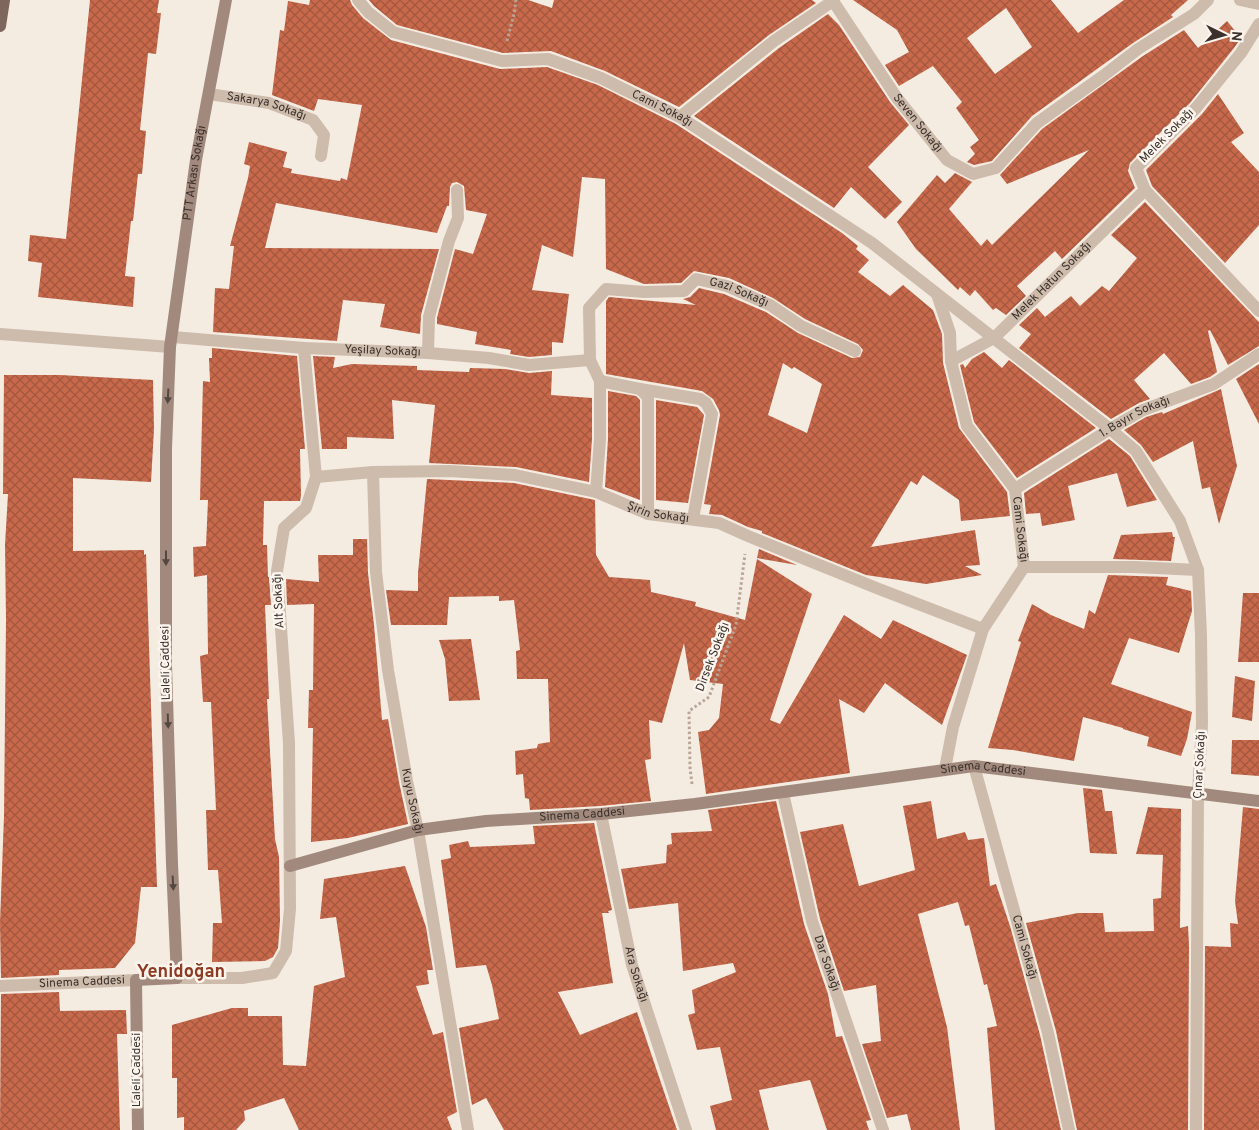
<svg xmlns="http://www.w3.org/2000/svg" width="1259" height="1130" viewBox="0 0 1259 1130" font-family="Overpass,sans-serif">
<style>
.building{fill:url(#building-cross-hatch);fill-rule:evenodd}
.lines{fill:none;stroke-linecap:round;stroke-linejoin:round}
.path{stroke:#b9a596;stroke-width:3;stroke-dasharray:2.5 2.5;stroke-linecap:butt}
.street{stroke:#cdbbac;stroke-width:12}
.secondary{stroke:#a18a7d;stroke-width:12}
.primary{stroke:#7d675c;stroke-width:12}
.oneway{fill:#544640}
.labels{text-anchor:middle;dominant-baseline:central;stroke-width:5;stroke-linejoin:round;paint-order:stroke}
.street-label{font-size:12px;fill:#3b302b;stroke:#fbf5ee}
.district-label{font-size:18px;font-weight:bold;fill:#8c3b22;stroke:#fbf5ee}
</style>
<defs>
<pattern id="building-cross-hatch" width="8" height="8" patternUnits="userSpaceOnUse" patternTransform="scale(1.25)"><rect width="8" height="8" fill="#c8694b"/><path d="M0 0l8 8M0 8l8-8" fill="none" stroke="#a4573f"/></pattern>
</defs>
<rect width="100%" height="100%" fill="#f4ebe1"/>
<g class="building">
<path d="M90,0h69l-2,13h4l-5,41 -8,-1 -8,77 6,1 -4,43h-4l-5,47h-2l-6,55 10,1 -2,30 -95,-10 4,-34 -14,-2 2,-26 36,4z"/>
<path d="M310,0h40l2,5 11,13 28,22 109,29 47,-2 51,18 78,39 166,109 16,13 -2,3 13,11 -11,12 32,24 13,-11 30,25 9,24 1,29 16,65 48,64 3,24 -49,5 -2,-21 -36,-25 -6,10 -6,-4 -40,66 104,-17 5,35 -15,1 17,9 -56,9 -60,-9 -104,-42v-2l-14,-4 -26,-12 -13,-1 2,-9 -7,-1 16,-89 -1,-5 -6,-11 -11,-8 -96,-17v-73l3,-4 87,8 -13,-6 7,-2 9,-9 25,6 42,18 32,21 54,25 8,-1 3,-7 -5,-6 -53,-25 -32,-21 -44,-20 -35,-7 -13,12 -37,1 -38,-15 -1,-90 -23,-2 -9,80 -31,-12 -10,45 37,4 -6,49 -11,-1v13l-23,2 -19,-3 1,-4 -36,-6 2,-12 -40,-8v-6l18,-69 18,5 14,-40 -21,-4 -2,-24 -7,-4 -5,1 -2,4 -1,19h-2l-10,27 -161,-30 -11,45 174,1 -18,66 -1,19 -40,-7 5,-23 -42,-4 -6,41 -124,-9 2,-44 14,1 5,-43h-4l18,-68 2,-12 -6,-2 5,-22 38,10 -4,15 9,2 -1,4 49,8 1,-3 6,2 15,-75 -44,-6 -4,12 -42,-16 8,-65 4,1 4,-30 21,4zM783,363l9,6 2,-2 28,17 -15,49 -39,-18z"/>
<path d="M369,0h159l24,8 2,-8h258l4,3 -47,32 -90,72 -74,-36 -54,-20 -48,2 -106,-28 -23,-19z"/>
<path d="M853,0h198l27,33 46,-33h64l-17,15 2,2 -40,26 -101,73 -40,45 -18,4 -7,-3 8,-8 -5,-7 9,-7 -23,-32 6,-6 -29,-36 -34,20 -14,-21 24,-13 -12,-22zM1006,8l26,39 -37,27 -28,-36z"/>
<path d="M828,14l11,11 51,77 19,23 -41,42 34,35 -17,17 -34,-32 -17,21 -140,-92 85,-68z"/>
<path d="M1227,21l14,17 -7,10 -44,55 -60,60 -2,8 7,17 -73,71 -7,-8 -38,35 9,10 -20,19 -10,-7 -3,2 -18,-20 -5,6 -10,-9 -2,3 -42,-41 -19,-27 40,-47 8,8 10,-10 17,9 -23,27 32,37 6,-7 5,6 97,-95 -82,34 -7,-9 42,-46 101,-73 41,-26 14,18z"/>
<path d="M1218,94l26,39 -13,9 28,30v53l-34,38 -73,-77 -6,-16 56,-56z"/>
<path d="M1145,202l111,117 3,3v24l-31,19 -18,-35 -2,1 9,41 -7,5 -19,7 -27,-31 -30,27 16,19 -11,4 -28,16 -92,-71 12,-14 -12,-9 18,-17 8,9 26,-21 9,10 22,-20 7,5 28,-33 -26,-23z"/>
<path d="M212,348l85,8 8,93h-5l1,47 -1,5h-36l-1,44h4l1,32h1l2,28h-6l4,94h-2l8,140 4,18 1,64 -2,27 -5,9 -8,4 -53,1 1,-39h9l-4,-53h-10l-2,-60h10l-5,-108h-8l-3,-46 8,-2 -1,-79 -13,2 -1,-30 13,-1 2,-46h-8l3,-119 7,1 -1,-24h3z"/>
<path d="M984,352l18,16 7,-8 87,68 -79,50 -43,-56 -14,-57 3,-1 2,4 7,-9z"/>
<path d="M313,356l22,1 -2,11 19,-4 65,2v4l52,2 1,-4 35,1 24,4 23,-2 -1,24 41,3v41l-3,43 -73,-15 -87,-4 6,-58 -43,-5 2,39 -47,-2v12h-25z"/>
<path d="M1259,364v60l-23,-45z"/>
<path d="M4,375h56l93,5 1,49 -3,53 -78,-4v73l71,-1v5l2,-1 11,333h-16l-6,56 -20,25 -56,2v5l-58,3 -1,-55 4,-107 2,-197 -1,-74 3,-51h-5z"/>
<path d="M1221,389l16,77 -18,58 -9,-37 -8,2 -9,-48 -40,21 -12,-17 -17,-15 22,-13 16,-5 1,2z"/>
<path d="M608,391l28,5 4,4v100l-35,-13 3,-48z"/>
<path d="M656,400l41,7 7,8 -16,88 -32,-3z"/>
<path d="M1109,439l21,17 27,44 -30,7 -10,-34 -49,13 7,34 -33,6 -2,-13 -14,1 -2,-21z"/>
<path d="M427,479l87,4 81,17 1,55 13,22 41,3 1,12 45,10 -1,4 50,14 12,-61 55,35 -42,126 10,4 64,-109 37,24 12,-19 74,35 -25,70 -57,-42 -21,30 -25,-14 11,74 -144,21 -8,-62 11,-2 10,-12 4,-34 -33,-4 -6,-37 -22,80 -13,-3 2,39 -6,1 6,41 -51,5 -70,4 -1,-11 -4,-1 -2,-24 -7,1 -1,-24 22,-3 1,-4 12,-2 -2,-63h-31l-1,-28 4,-1 -6,-50 -15,1v-5l-50,1 -2,28h-56l-5,-35 32,1v-18z"/>
<path d="M1172,532l1,5h2l-4,24 -58,-2 8,-24z"/>
<path d="M353,539h14l1,34 6,52 8,95 6,-1 11,63 9,42 -60,14 -37,4 2,-114h-5l1,-38h4l1,-86 -27,1 -1,-26 33,3 -1,-27h35z"/>
<path d="M759,549l38,16 -40,-7z"/>
<path d="M1108,575l60,2 -2,8 25,6 1,20 -13,42 -50,-15 -18,46 81,28 -5,27 -6,17 -34,-10 2,-9 -26,-8v-1l-40,-11 -9,44 -61,-11 -25,-2 33,-106 -3,-1 14,-37 19,11 33,14 5,-19 6,4z"/>
<path d="M1243,593h16v69h-21z"/>
<path d="M471,639l9,61 -31,1 -4,-42 -6,-19z"/>
<path d="M1235,676l20,5 -3,40 -20,-4z"/>
<path d="M1232,740h27v36l-28,-2z"/>
<path d="M1083,788l19,2 3,21h7l5,43 -27,-1z"/>
<path d="M776,801l28,123 24,70 8,43 6,-1 29,84 -5,1 3,9h-42l-17,-50 -51,10 10,40h-53l-6,-24 22,-6 -12,-53 -23,3 -9,-35 7,-2 -3,-23 44,-18 -3,-9 -50,8 -5,-68 -49,6 -8,-40 45,-6 1,-18 5,-1 -1,-11 41,-2 -4,-21z"/>
<path d="M931,801l6,38 28,-7 3,8 16,-2 6,48 6,-2 14,42 30,109 21,95h-66l-8,-102 10,-2 -10,-42 -3,1 -15,-60 -4,1 -7,-24 -40,12 29,113 13,103h-49l-4,-16 -20,4 -25,-74 19,-3 -5,-56 -32,6 -24,-72 -20,-87 43,-8 16,62 56,-16 -12,-64z"/>
<path d="M1148,807l33,2 -1,119 8,-2 1,19 -1,185h-111l-21,-99 -30,-108 52,-10h25l2,19 49,-1 -1,-32 8,-1 2,-43 -27,-1z"/>
<path d="M1243,807l16,2v321h-55l1,-184 26,1 -1,-24 8,1 -3,-23z"/>
<path d="M594,823l18,87 -4,1 1,2h-7l11,70 -55,9 22,43 57,-23 40,118h-173l-18,-32 -14,7 -13,-77 40,-9 -7,-34 -6,-20 -30,3 -15,-108 10,-2 -2,-13 19,-4 2,6 65,-3 -2,-18z"/>
<path d="M405,866l21,61 7,43h-6l2,14 -13,2 17,49 10,-3 14,80 -10,5 5,13h-153l-15,-32 -40,13 1,9 -9,10h-52v-13l-7,1v-40h-5v-53l60,-17h16v8h34l1,49 23,1 8,-80 31,-9 -9,-60 -16,2 4,-40z"/>
<path d="M59,992l1,19 66,-1 1,24h-10l3,96h-120l1,-136z"/>
</g>
<g class="lines">
<g class="path">
<path d="M507,41l7,-27 2,-14"/>
<path d="M692,784l-2,-16 -1,-57 20,-14 27,-72 9,-71"/>
</g>
<g class="street">
<path id="s1" d="M358,0l10,12 25,20 109,29 46,-2 53,19 79,39 192,126 238,186 26,22 44,70 18,49 3,65 1,89 -4,69 -2,337"/>
<path d="M1240,0l19,4"/>
<path d="M1259,24l-18,29 -45,55 -60,60 9,22 114,121"/>
<path id="s2" d="M209,94l60,9 44,17 11,15 -3,21"/>
<path id="s3" d="M680,117l94,-76 59,-40 64,97 50,62 26,14 23,-6 41,-45 66,-47 35,-27 56,-35 14,-14"/>
<path id="s4" d="M937,294l13,39 1,28 16,65 48,63 9,78 -41,62 -30,98 -8,42"/>
<path d="M0,334l170,13"/>
<path id="s5" d="M173,337l131,11 124,5 61,5 40,7 61,-5"/>
<path d="M428,353l1,-36 20,-76 9,-23 -1,-28"/>
<path id="s6" d="M951,361l43,-23 151,-148"/>
<path d="M600,381l40,8 8,8v117"/>
<path d="M640,389l60,10 6,4 6,11 -19,105"/>
<path id="s7" d="M373,472l3,100 12,98 19,111 11,49 50,300"/>
<path id="s8" d="M316,477l57,-5 76,-1 66,4 81,17 52,22 71,9 29,13 131,53 104,40"/>
<path id="s9" d="M1015,489l95,-60 33,-19 71,-26 45,-30"/>
<path id="s10" d="M596,492l4,-53v-58l-10,-21 -1,-52 17,-19 38,3 40,-1 12,-12 31,7 43,19 31,21 54,25"/>
<path d="M1024,567h110l64,3"/>
<path id="s11" d="M974,766l74,267 21,97"/>
<path id="s12" d="M783,793l29,128 71,209"/>
<path id="s13" d="M601,814l31,151 54,165"/>
<path d="M177,978h65l31,-5 13,-22 4,-42 -1,-166 -12,-172 7,-43 22,-20 10,-31 -12,-129"/>
<path id="s14" d="M0,986l136,-6"/>
</g>
<g class="secondary">
<path id="s15" d="M290,866l128,-36 68,-9 115,-7 94,-10 279,-38 285,35"/>
<path id="s16" d="M138,1130l-2,-150 41,-2 -5,-114 -6,-199v-217l4,-101 26,-187 30,-160"/>
</g>
<path class="primary" d="M0,26l4,-26"/>
</g>
<defs><path id="oneway-solid" d="M-6-.8H1V-3.2L6.5 0L1 3.2V.8H-6Z" transform="scale(1.25)"/></defs>
<g class="oneway">
<use href="#oneway-solid" transform="translate(168 396) rotate(93)"/>
<use href="#oneway-solid" transform="translate(166 558) rotate(90)"/>
<use href="#oneway-solid" transform="translate(168 721) rotate(88)"/>
<use href="#oneway-solid" transform="translate(173 883) rotate(87)"/>
</g>
<g class="labels">
<g class="street-label">
<text stroke="none"><textPath href="#s2" startOffset="59">Sakarya Sokağı</textPath></text>
<text stroke="none"><textPath href="#s1" startOffset="331">Cami Sokağı</textPath></text>
<text stroke="none"><textPath href="#s3" startOffset="341">Seven Sokağı</textPath></text>
<text transform="translate(1167 136) rotate(-45)">Melek Sokağı</text>
<text stroke="none"><textPath href="#s16" startOffset="998">PTT Arkası Sokağı</textPath></text>
<text stroke="none"><textPath href="#s6" startOffset="130">Melek Hatun Sokağı</textPath></text>
<text stroke="none"><textPath href="#s10" startOffset="352">Gazi Sokağı</textPath></text>
<text stroke="none"><textPath href="#s5" startOffset="210">Yeşilay Sokağı</textPath></text>
<text stroke="none"><textPath href="#s9" startOffset="140">1. Bayır Sokağı</textPath></text>
<text stroke="none"><textPath href="#s8" startOffset="348">Şirin Sokağı</textPath></text>
<text stroke="none"><textPath href="#s4" startOffset="256">Cami Sokağı</textPath></text>
<text transform="translate(279 601) rotate(-93)">Alt Sokağı</text>
<text transform="translate(713 657) rotate(-69)">Dirsek Sokağı</text>
<text transform="translate(166 663) rotate(-91)">Laleli Caddesi</text>
<text transform="translate(1200 765) rotate(-87)">Çınar Sokağı</text>
<text stroke="none"><textPath href="#s15" startOffset="702">Sinema Caddesi</textPath></text>
<text stroke="none"><textPath href="#s7" startOffset="332">Kuyu Sokağı</textPath></text>
<text stroke="none"><textPath href="#s15" startOffset="298">Sinema Caddesi</textPath></text>
<text stroke="none"><textPath href="#s11" startOffset="188">Cami Sokağı</textPath></text>
<text stroke="none"><textPath href="#s12" startOffset="176">Dar Sokağı</textPath></text>
<text stroke="none"><textPath href="#s13" startOffset="164">Ara Sokağı</textPath></text>
<text stroke="none"><textPath href="#s14" startOffset="82">Sinema Caddesi</textPath></text>
<text transform="translate(137 1070) rotate(-90)">Laleli Caddesi</text>
</g>
<g class="district-label">
<text x="181" y="972">Yenidoğan</text>
</g>
</g>
<g transform="translate(1224 35) rotate(95)" stroke="#fbf5ee" stroke-width="4" paint-order="stroke">
<path d="M0-4L9 19L0 12L-9 19Z" fill="#3b302b"/>
<text y="-8" font-size="14" font-weight="bold" text-anchor="middle" fill="#3b302b">N</text>
</g>
</svg>
